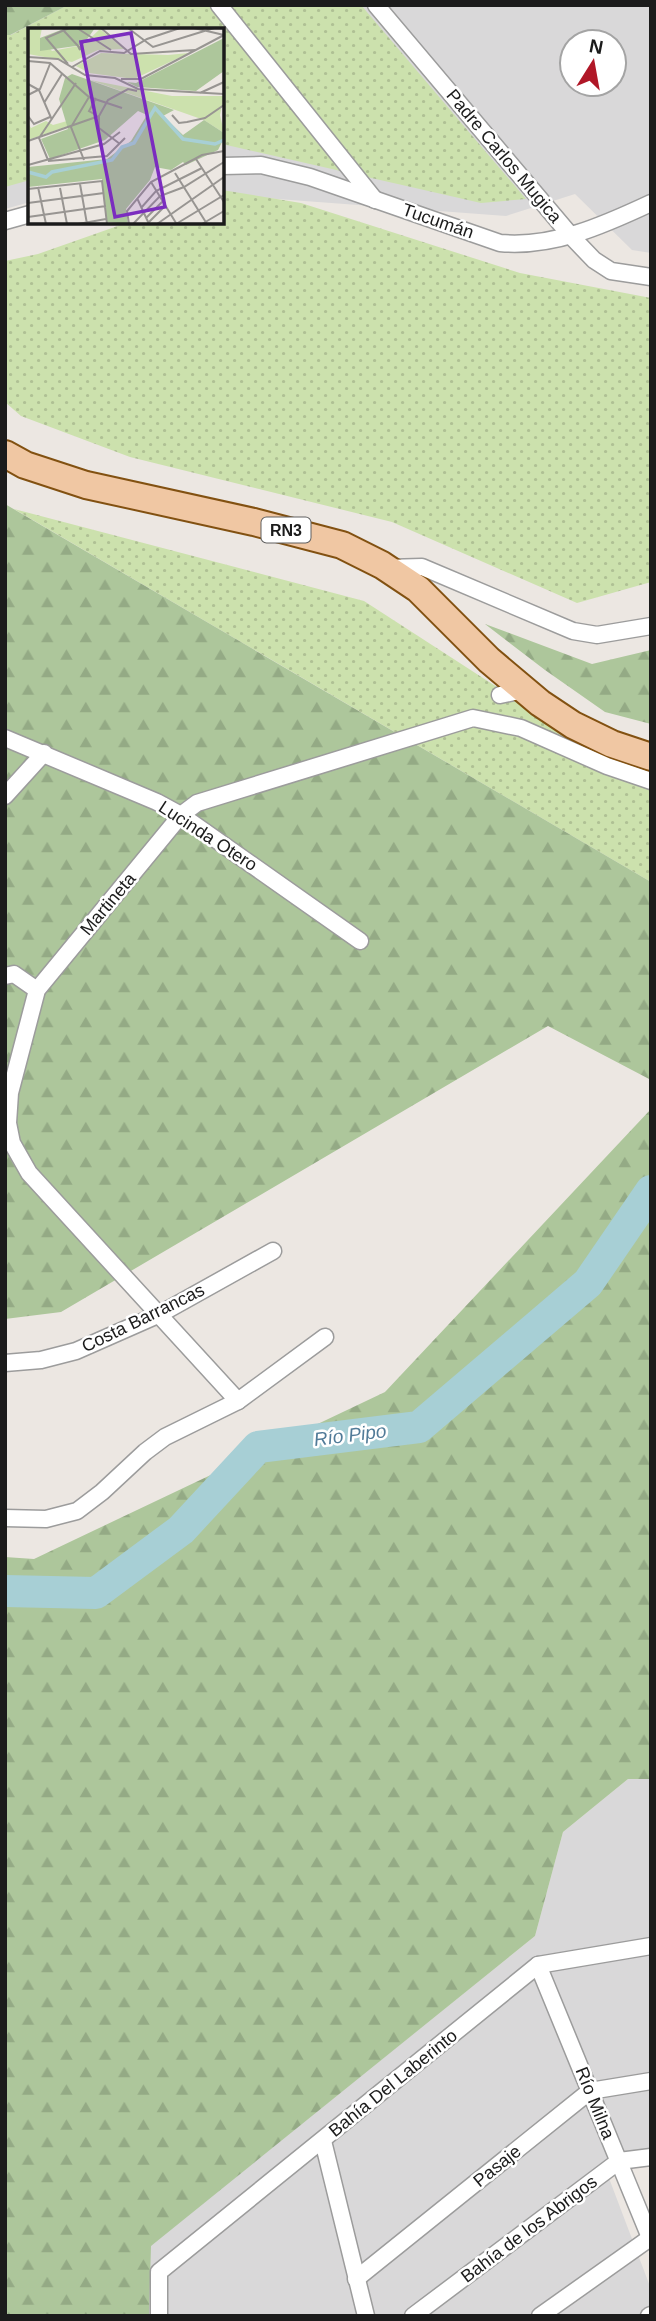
<svg xmlns="http://www.w3.org/2000/svg" width="656" height="2321" viewBox="0 0 656 2321" font-family="Arial,sans-serif">
<style>
.residential{fill:#d9d8d9;fill-rule:evenodd}
.grass{fill:url(#grass-dots)}
.forest{fill:url(#forest-firs)}
.lines{fill:none;stroke-linecap:round;stroke-linejoin:round}
.river{stroke:#a7cfd5;stroke-width:32}
.street-casing{stroke:#9c9c9c;stroke-width:19}
.primary-casing{stroke:#825111;stroke-width:30}
.street{stroke:#fff;stroke-width:16}
.primary{stroke:#f0c7a3;stroke-width:26}
.labels{text-anchor:middle;dominant-baseline:central;stroke-width:5;stroke-linejoin:round;paint-order:stroke}
.shield{fill:#fff;stroke:#5f5f5f;stroke-width:2}
.shield-label{font-size:16px;font-weight:bold;fill:#1b1b1b}
.street-label{font-size:18px;fill:#1b1b1b;stroke:#fff}
.water-label{font-size:19px;font-style:italic;fill:#517b98;stroke:#fff}
.inset-river{fill:none;stroke:#a7cfd5;stroke-width:3.5}
.inset-road{fill:none;stroke:#989592;stroke-width:2}
.view{fill:#7b2cbf;fill-opacity:0.15;stroke:#7b2cbf;stroke-width:3.5}
.inset-edge{fill:none;stroke:#1b1b1b;stroke-width:3.5}
</style>
<defs>
<pattern id="grass-dots" width="8" height="8" patternUnits="userSpaceOnUse" patternTransform="scale(1.75)"><rect width="8" height="8" fill="#cce1ad"/><path d="M2 2h.1M6 6h.1" fill="none" stroke="#afc094" stroke-width="1.8" stroke-linecap="round"/></pattern>
<pattern id="forest-firs" width="22" height="20" patternUnits="userSpaceOnUse" patternTransform="scale(1.75)"><rect width="22" height="20" fill="#adc69b"/><path d="M5 1l3.5 6h-7zM16 11l3.5 6h-7z" fill="#94aa85"/></pattern>
</defs>
<rect width="100%" height="100%" fill="#ece7e2"/>
<g class="residential">
<path d="M5,5h646v248l-19,-3 -57,-56 -69,22 -284,-21v-165h-192v172l-25,7zM572,42h42v42h-42z"/>
<path d="M628,1779h23v369l-15,2 -32,15 47,124v27h-502l1,-70 385,-310 28,-104z"/>
</g>
<g class="grass">
<path d="M68,5h293l165,194 -45,4 -259,-59v-114h-192v150l-25,7v-152h6z"/>
<path d="M222,190l79,13 219,70 131,25v284l-74,21 -185,-81 -262,-65 -109,-41 -16,-14v-141l33,-7 91,-32h93z"/>
<path d="M14,509l350,92 267,173 20,7v101z"/>
</g>
<g class="forest">
<path d="M5,5h63l-58,30h-5z"/>
<path d="M5,504l646,378v198l-103,-54 -487,286 -56,7z"/>
<path d="M485,624l107,40 59,-14v74l-46,-12 -60,-42z"/>
<path d="M651,1109v670h-23l-65,53 -28,104 -384,310 -2,70h-144v-759l29,2 351,-167z"/>
</g>
<g class="lines">
<path class="river" d="M5,1591l91,2 85,-63 77,-83 161,-20 169,-144 63,-92"/>
<defs>
<g id="street">
<path d="M219,5l156,195"/>
<path d="M376,5l195,231 23,24 17,11 40,6"/>
<path d="M222,166l39,-1 49,12 190,66c53,5 104,-18 151,-40"/>
<path d="M5,221l25,-7"/>
<path d="M387,568l35,-1 151,64 24,4 54,-9"/>
<path d="M500,695l24,-5"/>
<path d="M5,738l152,64 24,13 179,126"/>
<path d="M5,796l39,-43"/>
<path d="M5,976l9,-2 23,16"/>
<path d="M5,1363l36,-3 35,-9 84,-37 113,-63"/>
<path d="M238,1401l-209,-228 -17,-30 -4,-20 2,-30 27,-103 144,-175 16,-12 276,-85 48,10 86,38 44,15"/>
<path d="M5,1518l41,1 31,-8 25,-19 43,-40 20,-15 73,-36 87,-64"/>
<path d="M538,1965l113,275"/>
<path d="M323,2141l43,175"/>
<path d="M356,2279l234,-188 61,-10"/>
<path d="M159,2316v-44l379,-307 113,-19"/>
<path d="M413,2316l206,-155 32,-4"/>
<path d="M540,2316l110,-78"/>
<path d="M649,2316l2,-1"/>
</g>
<path id="primary" d="M5,454l20,11 61,20 168,37 88,23 40,20 36,24 71,71 51,43 33,22 39,19 39,13"/>
</defs>
<use href="#street" class="street-casing"/>
<use href="#primary" class="primary-casing"/>
<use href="#street" class="street"/>
<use href="#primary" class="primary"/>
</g>
<g class="labels">
<rect class="shield" x="261.5" y="517.5" width="49" height="25" rx="5"/>
<g class="shield-label">
<text x="286" y="530">RN3</text>
</g>
<g class="street-label">
<text transform="translate(504 156) rotate(50)">Padre Carlos Mugica</text>
<text transform="translate(438 221) rotate(19)">Tucumán</text>
<text transform="translate(208 836) rotate(33)">Lucinda Otero</text>
<text transform="translate(108 904) rotate(-50)">Martineta</text>
<text transform="translate(143 1318) rotate(-26)">Costa Barrancas</text>
<text transform="translate(393 2083) rotate(-39)">Bahía Del Laberinto</text>
<text transform="translate(595 2103) rotate(68)">Río Milna</text>
<text transform="translate(497 2166) rotate(-39)">Pasaje</text>
<text transform="translate(529 2229) rotate(-37)">Bahía de los Abrigos</text>
</g>
<g class="water-label">
<text transform="translate(350 1435) rotate(-7)">Río Pipo</text>
</g>
</g>
<g transform="translate(28 28)">
<rect width="196" height="196" fill="#ece7e2"/>
<path d="M0,0h14l-2,10 12,13 31,-6 17,-16 24,20 -26,1 -26,12 -44,-8zM73,25l67,2 21,-2 -55,26 -45,-6 -13,-7zM62,52l82,16h52l-4,19 4,18 -20,-13zM18,93l7,4 14,-4 1,5 -40,14v-17l3,5z" fill="#cce1ad"/>
<path d="M38,0h29l-12,17 -43,6v-13zM196,10v33l-28,20 -59,-4 -10,-5 9,1zM44,46l102,36 -11,6 20,19 21,-15 20,13v5l-6,12 -32,15 -3,-3 -12,8 -16,-3 -5,13 -24,29 2,15 -21,-2 -5,-43 -74,8v-20l79,-8 24,-18 16,-26 -9,-4 -33,29 -55,19 -9,-20 27,-10 -9,-30 6,-21z" fill="#adc69b"/>
<path class="inset-river" d="M0,144l18,5 6,-5 60,-12 10,-13 12,-4 21,-35 28,31 32,5 9,-4"/>
<path class="inset-road" d="M49,0l34,22M73,0l30,26 64,-4M100,0l25,19 61,-19M166,0l30,7M36,3l16,17v2l-2,-4M0,29l30,2 27,16 30,3 23,11 86,5M0,33l22,2 39,34 33,11M40,36l-22,-26 23,-10M44,39l28,-16 24,2 23,-14 33,-11M93,51h20l83,-44M0,56l11,6 13,30M172,65l24,-11M0,67l12,-6 10,-25M68,70l-7,13 7,4M16,75l18,-29M144,87l7,8 8,-1 18,-4 19,-13M0,88l6,8 16,-7M11,110l37,-55M11,110l9,22M0,113l71,-25M92,116l-21,-16v-12l9,-16 20,-11 9,2M168,131l28,43M56,132l-13,-33 18,-30M20,133l59,-5 18,-18M0,137l76,-21 16,-12M147,145l32,51M123,154l25,41M52,156l7,40M10,159l8,37M32,160l7,36M0,161l74,-8 5,43M109,170l12,26M0,175l76,-10M113,180l15,-17 46,-23M0,189l78,-11M118,190l17,-17M120,195l18,-18M50,196l28,-5M101,196l-2,-13 24,-29 51,-27 22,-4M105,196l27,-28 24,-9 40,-25M129,196l67,-47M148,196l48,-29M174,196l22,-13"/>
<path class="view" d="M103,5l34,174 -50,10 -34,-175z"/>
<rect width="196" height="196" class="inset-edge"/>
</g>
<rect width="656" height="2321" fill="none" stroke="#1b1b1b" stroke-width="14"/>
<g transform="translate(593 63) rotate(11)"><circle r="33" fill="#ffffff" stroke="#a4a4a4" stroke-width="2"/>
<path d="M0-5L12 26L0 18L-12 26Z" fill="#b01727"/>
<text y="-10" font-size="19" font-weight="bold" text-anchor="middle" fill="#1b1b1b">N</text>
</g>
</svg>
